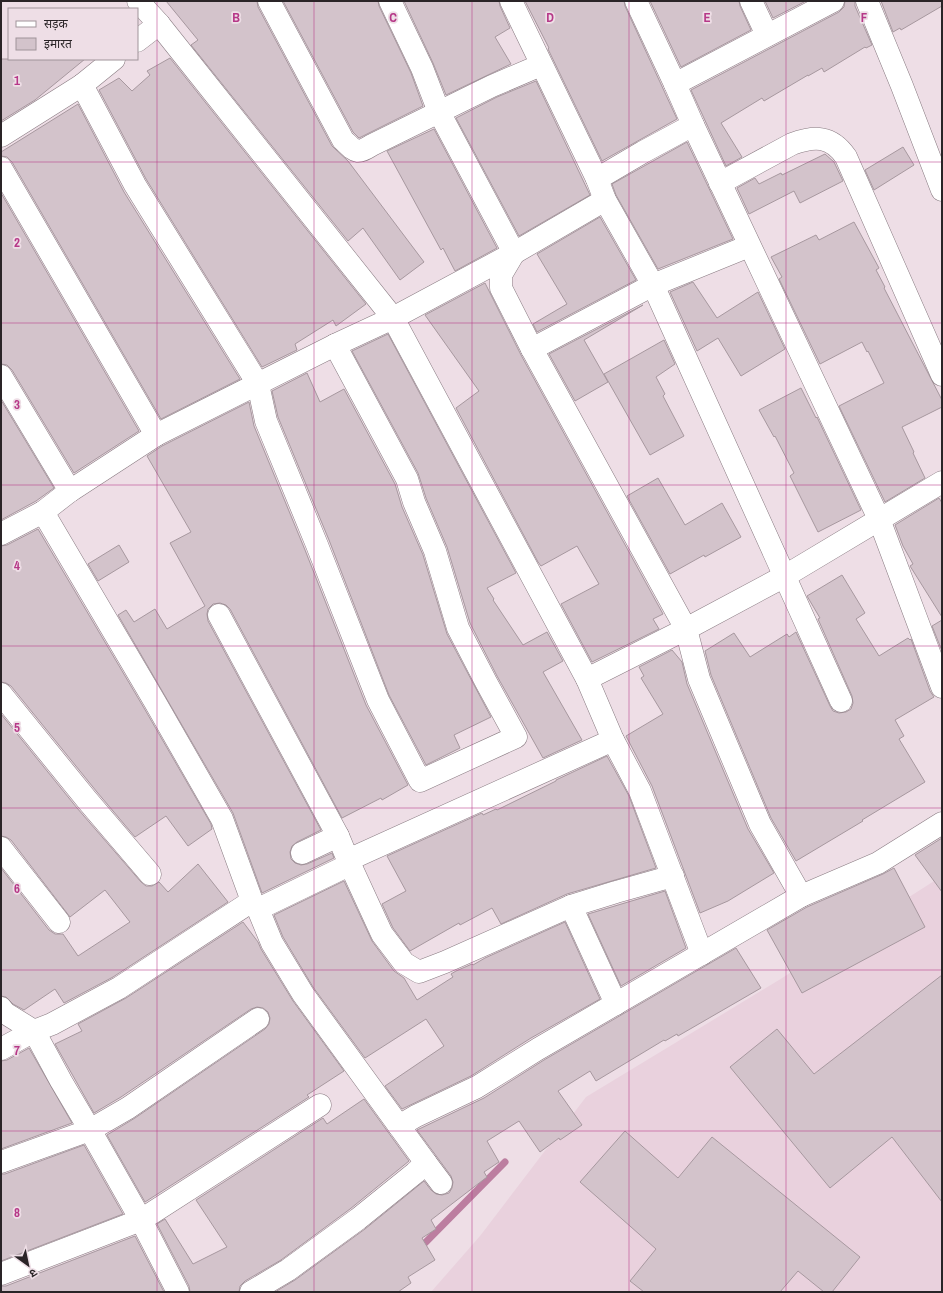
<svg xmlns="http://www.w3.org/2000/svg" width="943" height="1293" viewBox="0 0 943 1293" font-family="'Archivo Narrow','Noto Sans Devanagari',sans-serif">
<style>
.built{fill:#e9d1dd}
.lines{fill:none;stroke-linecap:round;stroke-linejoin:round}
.stream{stroke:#bc7ea0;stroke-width:7}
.building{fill:#d3c3cb;stroke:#a7989f}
.street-casing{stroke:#897b82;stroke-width:23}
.street{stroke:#fff;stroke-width:22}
.grid{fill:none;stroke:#b63888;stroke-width:1;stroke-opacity:0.55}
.grid-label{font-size:13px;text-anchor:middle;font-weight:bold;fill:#b63888;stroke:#eedee6;stroke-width:3.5;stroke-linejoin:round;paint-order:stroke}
</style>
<rect width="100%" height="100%" fill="#eedee6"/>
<path class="built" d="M942,876v416h-511l49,-56 106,-139 193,-117z"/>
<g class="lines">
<path class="stream" d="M418,1250l87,-88"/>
</g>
<g class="building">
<path d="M166,1h91l1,6 74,139 16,15 76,101 -24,18 -37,-52 -15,13 -157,-196 7,-5z"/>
<path d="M283,1h95l1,5 32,67 12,33 -64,32 -6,-6z"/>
<path d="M404,1h95l1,5 10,22 -15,9 16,27 -65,31 -13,-32z"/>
<path d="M525,1h99l1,5 52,113 -75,42 -54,-112 1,-1z"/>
<path d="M650,1h89l1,5 11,24 -70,37z"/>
<path d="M765,1h41l-33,17z"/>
<path d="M845,1h10v5l17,39 -6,3 -1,-1 -41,25 -2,-4 -14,8v-1l-44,26 -2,-3 -41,25 21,34 -16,9 -35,-76 148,-78 5,-5z"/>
<path d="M881,1h61v5l-41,24 -1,-2 -7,4z"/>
<path d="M170,58l196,246 -30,22 -3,-6 -38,24 2,6 -35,17 -116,-188 -47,-89 20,-12 13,13 18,-16 -3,-4z"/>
<path d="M1,59h84l-50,41 -34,21z"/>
<path d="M536,81l54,114 -71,41 -63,-118 41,-21z"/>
<path d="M78,104l46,88 116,187 -79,40 -149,-257 -5,-5 -6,-1v-4z"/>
<path d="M434,129l63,119 -42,23 -12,-23 -2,2 -54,-99z"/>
<path d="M687,142l46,97 -75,30 -42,-74 -4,-11z"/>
<path d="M903,147l11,18 -40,25 -9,-20z"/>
<path d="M825,154l9,8 9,19 -43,22 -6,-12 -45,23 -12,-26 18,-10 4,6 22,-11 1,2z"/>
<path d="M1,193l138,238 -65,42 -62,-103 -5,-5 -6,-1z"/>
<path d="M600,217l36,63 -99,52 -4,-8 34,-20 -30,-50z"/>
<path d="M854,222l25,46 -3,2 9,17 -1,1 58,112v7l-40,20 12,25 -1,1 12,25 -40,24 -46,-96 45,-23 -16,-32 -1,1 -5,-10 -42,22 -41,-85 3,-2 -11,-20 45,-22 3,5z"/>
<path d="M693,282l24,36 41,-26 27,57 -44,27 -23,-38 -21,13 -27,-59z"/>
<path d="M485,283l36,72 142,259 -10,5 6,10 -67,33 -31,-58 38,-20 -22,-38 -36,20 -3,-4 -82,-154 23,-17 -54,-76z"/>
<path d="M643,305l-59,35 24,42 -33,19 -26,-47z"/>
<path d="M388,334l128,239 -29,15 7,11 -1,1 30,45 24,-13 16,29 -20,11 39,68 -39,18 -46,-82 -27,-53 -23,-76 -21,-49 -8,-25 -66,-122z"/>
<path d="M664,340l11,24 -19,13 9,17 -2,2 21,40 -34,19 -46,-81z"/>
<path d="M307,373l13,29 24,-13 51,95 7,23 21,48 24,79 44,83 -37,18 6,13 -34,17 -37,-70 -60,-155 -51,-123 -6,-26z"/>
<path d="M801,388l15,30 1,-1 44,93 -43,22 -28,-56 4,-3 -19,-37 -1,1 -15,-27z"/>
<path d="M1,400l53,88 -18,13 -35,19z"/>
<path d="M249,402l5,24 51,124 61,155 42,80 -26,15 -1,-2 -39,20 -112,-209 -4,-4 -6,-2 -7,1 -5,5 -1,5 1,7 113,209 -24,12 -5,4 -2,6 1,7 4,4 6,2 6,-1 25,-11 2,5 -72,35 -29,-80 -115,-198 8,-5 8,12 21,-13 12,20 38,-23 -35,-63 21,-11 -44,-76 15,-10z"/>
<path d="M658,478l27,47 37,-22 19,34 -36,20 -1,-2 -34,19 -43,-78z"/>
<path d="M939,498l3,5v114l-32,-51 3,-2 -10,-18 -8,-21z"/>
<path d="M38,529l106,179 67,116 1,5 -24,17 -22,-30 -31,21 -38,-45 -86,-106 -5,-3 -5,-1v-136l6,-1z"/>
<path d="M119,545l10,17 -31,19 -10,-17z"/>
<path d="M842,575l23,38 -9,6 23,37 29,-18 2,2 1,-1 19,52 4,6 -39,23 9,16 -5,3 26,43 -63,38 1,1 -67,40 -25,-43 -60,-143 -6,-24 29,-18 16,24 37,-23 2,3 7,-5 34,74 3,5 6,2 7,-1 5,-3 2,-6 -1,-7 -34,-77 2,-1 -13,-22z"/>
<path d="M942,620v31l-10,-25z"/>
<path d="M672,650l10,12 5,22 61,145 26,44 -46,28 -28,12 -48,-127 -26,-50 37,-22 -22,-36 3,-2 -5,-9z"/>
<path d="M1,714l76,94 64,74 5,4h6l7,-4 9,10 30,-28 30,38 -115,75 -49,26 -9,-14 -31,21 -11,-6 -7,-7 -5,-1v-128l48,62 6,4h8l15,22 52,-34 -25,-32 -35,27 -59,-77 -5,-3 -5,-1z"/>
<path d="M607,756l22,40 27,72 -89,26 -66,30 -9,-16 -32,17 -1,-2 -49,28 -17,-23 -11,-24 24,-13 -19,-35 95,-43 1,2 13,-6 1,1 59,-29v-1z"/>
<path d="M942,838v54l-27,-37z"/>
<path d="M894,868l31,59 -123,66 -35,-63 40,-23 76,-33z"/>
<path d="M344,881l28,60 22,30 10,7 13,22 36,-23 -2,-3 5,-3 16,-7 1,1 12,-7 80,-36 35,77 -69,39 -60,38 -69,33 -17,-23 59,-40 -18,-27 -61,39 -52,-71 -30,-50 -9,-22z"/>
<path d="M665,891l21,57 -65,38 -33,-72z"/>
<path d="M243,922l15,20 3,7 32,52 51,70 -37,24 2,2 -164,105 -38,-67 28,-17 130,-89 4,-5 1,-6 -2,-6 -5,-4 -6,-1 -6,2 -130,88 -27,16 -39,-69 27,-13 -4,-7 48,-26z"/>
<path d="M736,948l25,40 -83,48 -1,-2 -12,7 -1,-1 -68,41 -6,-10 -32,20 24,34 -22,15 -1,-2 -19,14 -21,-31 -32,20 12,21 -15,10 3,5 -56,43 5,9 -14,9 13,22 -27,17 3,6 -13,9h-123l20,-12 70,-51 59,-48 7,9 5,4 6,1 7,-2 3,-5 1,-6 -2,-6 -34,-46 67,-32 60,-38z"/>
<path d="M942,975v227l-50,-65 -62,51 -100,-121 47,-38 37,45z"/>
<path d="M29,1048l43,75 -71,26v-88l6,-1z"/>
<path d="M364,1099l45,62 -59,48 -69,51 -36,21 -5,5 -1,6h-49l-1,-6 -32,-62 8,-5 28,45 34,-17 -31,-47 127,-82 4,6z"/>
<path d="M625,1131l53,47 34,-41 148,120 -28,35h-8l-26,-21 -18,21h-136l-14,-11 26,-32 -76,-67z"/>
<path d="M84,1145l39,69 -122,47v-87h4z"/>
<path d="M135,1236l29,56h-163v-6h5z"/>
</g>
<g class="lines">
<defs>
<g id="street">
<path d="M138,1l21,23 234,294 194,361 26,61 27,51 62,163"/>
<path d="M269,1l74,139c13,12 13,15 29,5l120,-59 49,-21"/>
<path d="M390,1l32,67 17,44 75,141 -13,22v13l31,61 154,280 -99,50"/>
<path d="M511,1l86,178 8,21 48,85 188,416"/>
<path d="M636,1l39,83"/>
<path d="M751,1l16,34"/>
<path d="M867,1l35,85 40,104"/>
<path d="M137,41l22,-17"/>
<path d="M82,85l53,100 123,199 8,37 51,124 61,155 42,81 96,-44 -30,-55 -28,-54 -23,-77 -21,-49 -7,-23 -72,-134"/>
<path d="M693,125l186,394 63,168"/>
<path d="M1,136l81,-51 32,-26"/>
<path d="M1,168l155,267"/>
<path d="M597,179l46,-27 50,-27 -18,-41 158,-83"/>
<path d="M720,183l72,-39c22,-8 39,-9 54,13l96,218"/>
<path d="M532,349l121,-64 96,-39"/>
<path d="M1,376l69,115"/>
<path d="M43,512l112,190 67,117 30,82 6,8 14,34 31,51 96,132"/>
<path d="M1,534l42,-22 27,-21 86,-56 179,-90 58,-27 121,-65 91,-53"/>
<path d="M219,615l119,221 -36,17"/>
<path d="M1,694l86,106 63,74"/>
<path d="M338,836l10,24 265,-120"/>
<path d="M1,848l58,74"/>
<path d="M348,860l34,74 22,29 15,9 26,-10 126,-56 45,-14 57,-16"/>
<path d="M801,896l-41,-72 -61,-145 -13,-50 99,-53 157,-94"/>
<path d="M571,906l45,98"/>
<path d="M258,909l91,-44"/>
<path d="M1,1008l4,5 29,18 27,50 29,49 38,-22 130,-89"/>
<path d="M1,1049l33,-18 18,-7 67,-36 133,-87"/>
<path d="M1,1162l89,-32 51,90 37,72"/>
<path d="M426,1163l15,20"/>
<path d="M1,1274l140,-54 179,-115"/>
<path d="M251,1292l37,-22 70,-51 57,-46 11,-10 -27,-37 17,-10 61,-29 61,-38 263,-153 77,-33 64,-40"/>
</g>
</defs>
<use href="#street" class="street-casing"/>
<use href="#street" class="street"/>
</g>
<path class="grid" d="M157,1v1291M314,1v1291M472,1v1291M629,1v1291M786,1v1291M1,162h941M1,323h941M1,485h941M1,646h941M1,808h941M1,970h941M1,1131h941"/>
<g class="grid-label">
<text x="236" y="22">B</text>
<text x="393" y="22">C</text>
<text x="550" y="22">D</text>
<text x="707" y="22">E</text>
<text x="864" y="22">F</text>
<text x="17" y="85">1</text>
<text x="17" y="247">2</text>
<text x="17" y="409">3</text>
<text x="17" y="570">4</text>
<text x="17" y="732">5</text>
<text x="17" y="893">6</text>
<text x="17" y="1055">7</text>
<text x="17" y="1217">8</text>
</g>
<rect width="943" height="1293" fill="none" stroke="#2a2427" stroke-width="4"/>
<rect x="8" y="8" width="130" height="52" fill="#eedee6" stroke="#a0949a"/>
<rect x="16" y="21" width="20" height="6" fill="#ffffff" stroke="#a0949a"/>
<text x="44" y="28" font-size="12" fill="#2a2427">सड़क</text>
<rect x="16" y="38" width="20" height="12" fill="#d3c3cb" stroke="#a0949a"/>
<text x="44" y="48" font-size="12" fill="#2a2427">इमारत</text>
<g transform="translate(28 1265) rotate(147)" stroke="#eedee6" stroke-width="3" paint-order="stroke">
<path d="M0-3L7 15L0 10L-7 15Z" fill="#2a2427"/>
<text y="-6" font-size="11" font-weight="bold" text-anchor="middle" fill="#2a2427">उ</text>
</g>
</svg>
